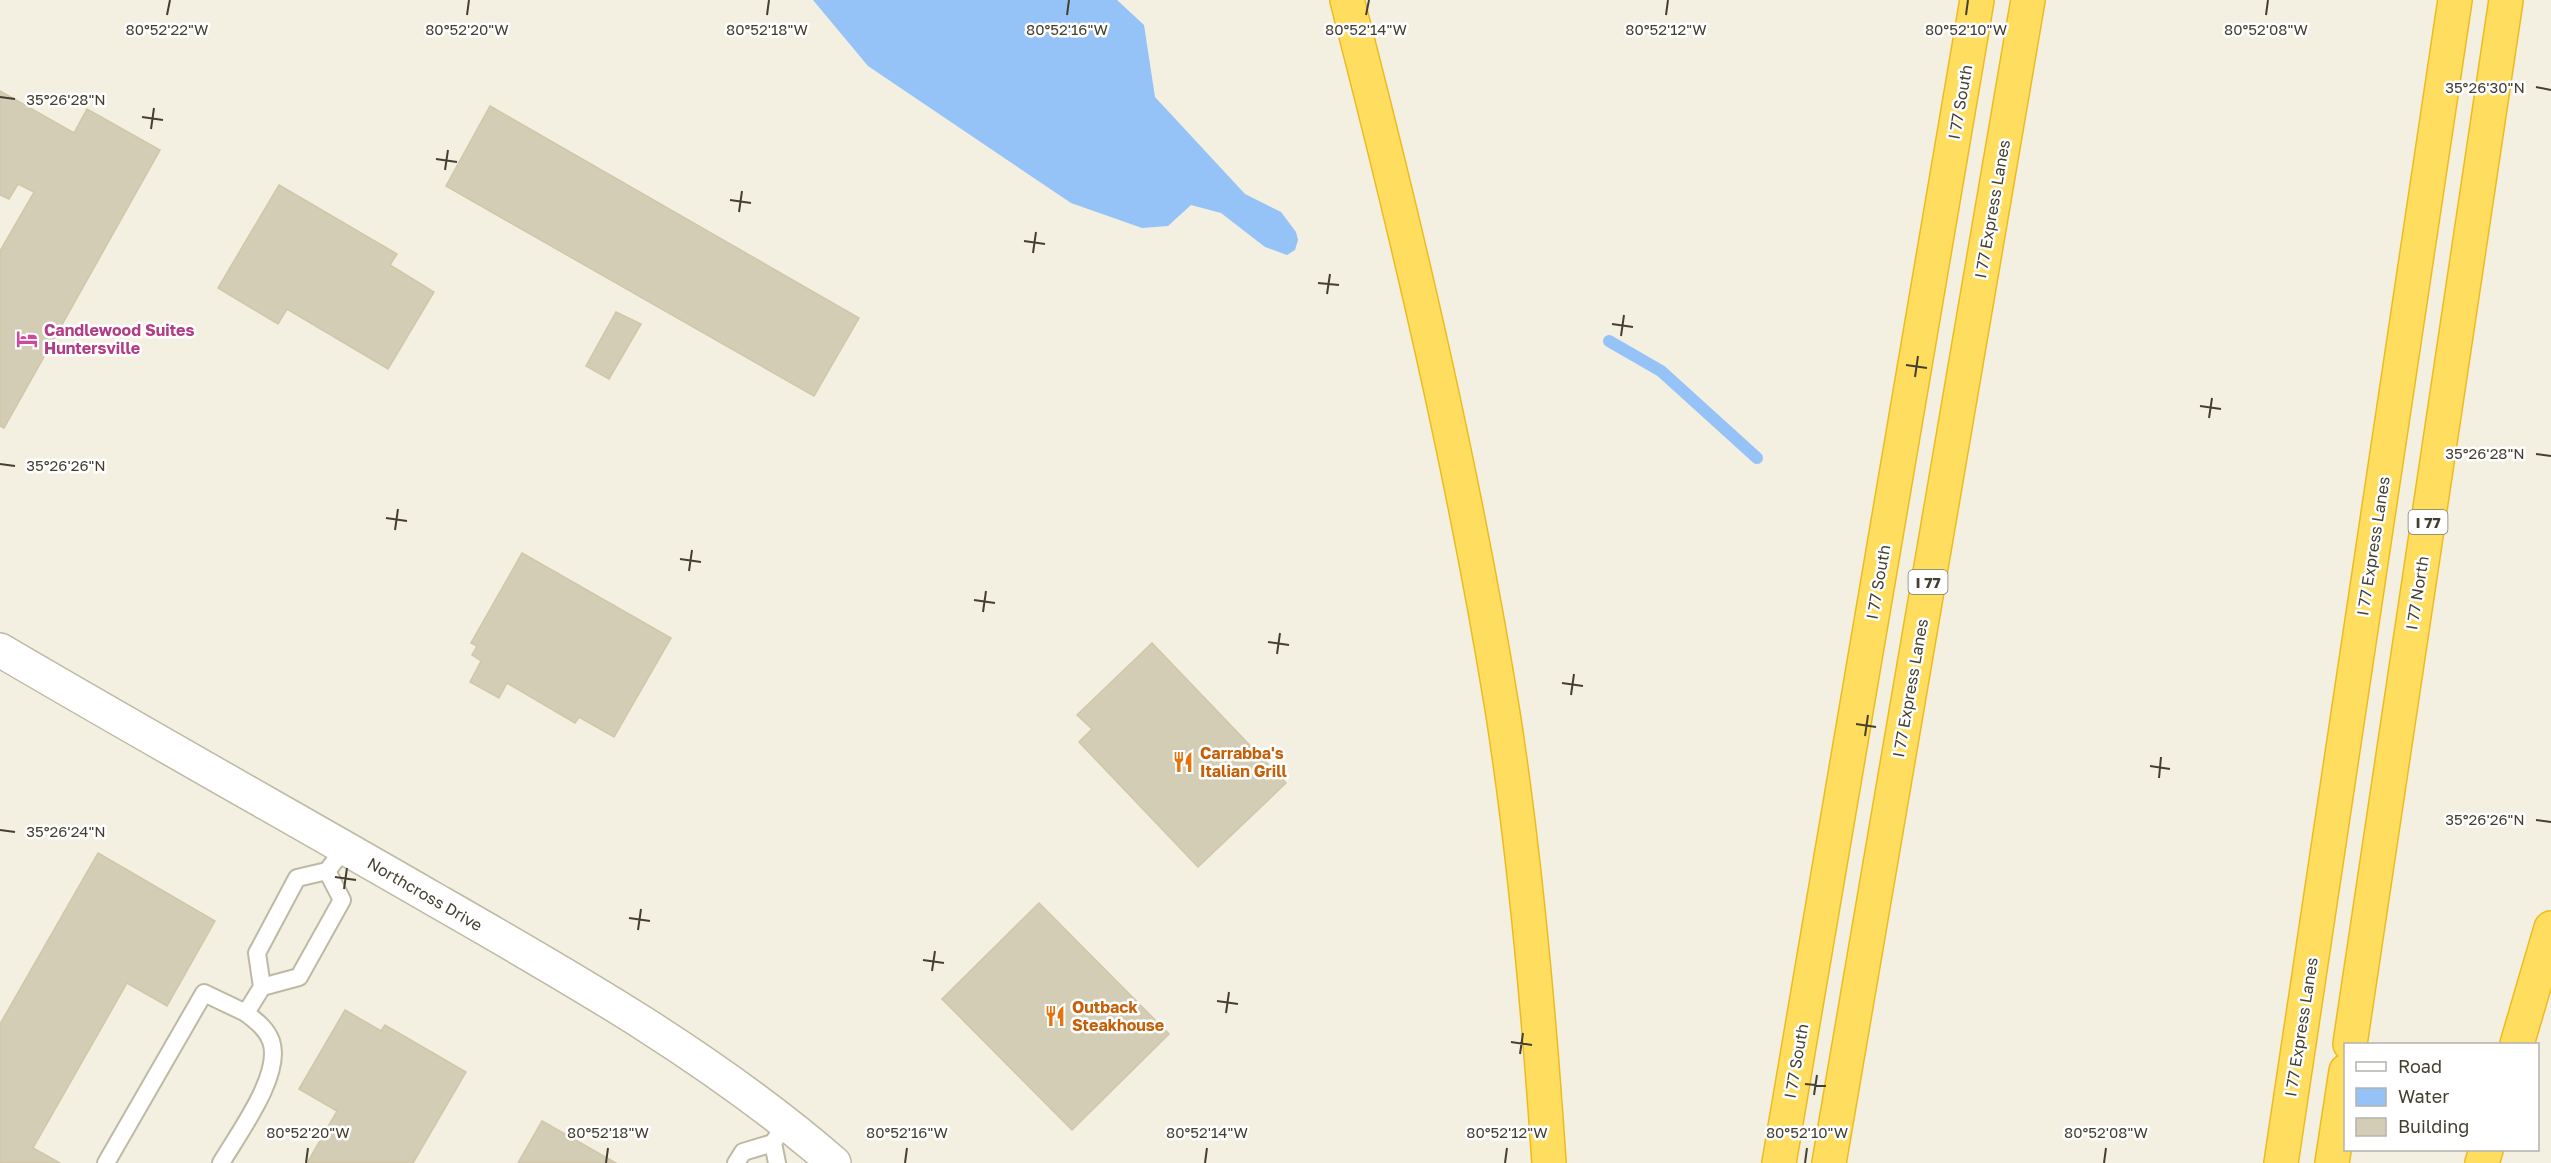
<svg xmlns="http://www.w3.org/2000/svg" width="2551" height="1163" viewBox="0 0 2551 1163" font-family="'Golos Text',sans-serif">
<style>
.water{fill:#95c3f7}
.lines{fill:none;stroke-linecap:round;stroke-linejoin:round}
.stream{stroke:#95c3f7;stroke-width:12}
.building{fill:#d4cdb5;stroke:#d1c6a8;stroke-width:1.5}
.service-casing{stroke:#beb9a3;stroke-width:20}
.tertiary-casing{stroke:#beb9a3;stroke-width:36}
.motorway-casing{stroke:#edbb20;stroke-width:36}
.service{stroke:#fff;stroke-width:16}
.tertiary{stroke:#fff;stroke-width:33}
.motorway{stroke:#ffde5f;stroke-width:33}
.ticks{fill:none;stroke:#443f31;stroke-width:2}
.labels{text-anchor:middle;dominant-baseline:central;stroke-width:5;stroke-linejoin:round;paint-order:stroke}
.shield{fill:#fff;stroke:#7c796f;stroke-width:1.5}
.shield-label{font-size:15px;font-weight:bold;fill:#443f31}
.street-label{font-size:16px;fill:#443f31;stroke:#fff}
.hotel-label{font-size:16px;font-weight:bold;fill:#b23c85;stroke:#fff;text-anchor:start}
.food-label{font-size:16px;font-weight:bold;fill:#c56008;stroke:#fff;text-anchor:start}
.ticks-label{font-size:15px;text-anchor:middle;fill:#443f31;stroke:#fff;stroke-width:5;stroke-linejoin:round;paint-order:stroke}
</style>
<rect width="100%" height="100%" fill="#f3efe1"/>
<path class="water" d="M813,0h304l27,25 11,72 90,97 36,18 15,20 2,8 -3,10 -8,5 -22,-8 -44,-34 -30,-8 -23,21 -26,2 -71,-25 -203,-137z"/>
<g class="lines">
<path class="stream" d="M1609,341l52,30 96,87"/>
</g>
<g class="building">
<path d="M0,91l74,42 13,-24 73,41 -156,278 -4,-2v-175l34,-59 -16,-8 -9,15 -9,-4z"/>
<path d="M490,106l369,212 -45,78 -368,-210z"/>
<path d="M279,185l118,69 -7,11 44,27 -46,77 -101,-60 -9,15 -60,-36z"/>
<path d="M616,312l25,12 -32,55 -23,-13z"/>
<path d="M522,553l149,85 -57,99 -35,-20 -4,6 -68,-40 -8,15 -29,-16 11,-21 -9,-6 5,-9 -6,-3z"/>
<path d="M1152,643l134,140 -88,84 -119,-125 13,-13 -15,-14z"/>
<path d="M98,853l117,68 -48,85 -40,-23 -94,165 27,15h-60v-139z"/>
<path d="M1039,903l130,131 -97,96 -130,-131z"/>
<path d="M345,1010l36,21 4,-6 81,47 -53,91h-106l30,-52 -38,-22z"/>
<path d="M542,1121l74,42h-98z"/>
</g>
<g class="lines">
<defs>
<g id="service">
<path d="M262,987l37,-10 43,-77 -15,-29"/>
<path d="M106,1163l98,-170 42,20 16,-26 -5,-34 40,-75 30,-7 18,-23"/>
<path d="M221,1163c17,-29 62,-89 50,-122 -5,-13 -15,-20 -25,-28"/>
<path d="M736,1163l7,-11 30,-9"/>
<path d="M777,1163l-4,-20 5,-8"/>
</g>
<path id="tertiary" d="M0,650c143,84 288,165 432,248 138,79 281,160 402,265"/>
<g id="motorway">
<path d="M1347,0c61,236 117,473 156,714 23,148 36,299 46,449"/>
<path d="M2350,1044l156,-1044"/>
<path d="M2517,1044l34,-116"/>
<path d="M1779,1163l198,-1163"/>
<path d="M1829,1163l199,-1163"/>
<path d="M2281,1163l174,-1163"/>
<path d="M2332,1163l14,-92"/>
<path d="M2482,1163l4,-13"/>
</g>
</defs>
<use href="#service" class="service-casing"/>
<use href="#tertiary" class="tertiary-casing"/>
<use href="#motorway" class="motorway-casing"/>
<use href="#service" class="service"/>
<use href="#tertiary" class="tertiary"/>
<use href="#motorway" class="motorway"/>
</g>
<path class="ticks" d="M167,15l3,-15M467,15l2,-15M767,15l2,-15M1067,15l2,-15M1366,15l3,-15M1666,15l2,-15M1966,15l2,-15M2266,15l2,-15M2536,87l15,3M0,97l15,2M142,117l21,3M151,129l3,-21M436,159l21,3M445,170l3,-20M730,200l21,3M739,212l3,-21M1024,241l21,3M1033,253l3,-21M1318,283l21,2M1327,294l3,-20M1612,324l21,3M1621,336l3,-21M1906,365l21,3M1915,377l3,-21M2200,406l21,3M2209,418l3,-20M2536,454l15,2M0,464l15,2M386,518l21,3M395,530l3,-21M680,559l21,3M689,571l3,-21M974,600l21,3M983,612l3,-21M1268,642l21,3M1277,654l3,-21M1562,683l21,3M1571,695l3,-21M1856,724l20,3M1865,736l3,-21M2150,766l20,3M2159,778l2,-21M2536,820l15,2M0,830l15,2M335,877l21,3M344,889l3,-21M629,918l21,3M638,930l3,-21M923,960l21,3M932,971l3,-20M1217,1001l21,3M1226,1013l3,-21M1511,1042l21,3M1520,1054l3,-21M1805,1084l21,2M1814,1095l3,-20M306,1163l2,-15M606,1163l2,-15M905,1163l2,-15M1205,1163l2,-15M1505,1163l2,-15M1805,1163l2,-15M2104,1163l2,-15"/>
<defs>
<symbol id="hotel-bare" viewBox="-9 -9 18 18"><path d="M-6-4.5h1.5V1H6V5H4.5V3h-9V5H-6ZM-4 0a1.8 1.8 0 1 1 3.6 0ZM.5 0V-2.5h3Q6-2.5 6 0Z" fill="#d1479c" stroke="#fff" stroke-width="2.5" paint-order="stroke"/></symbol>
<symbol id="restaurant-bare" viewBox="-9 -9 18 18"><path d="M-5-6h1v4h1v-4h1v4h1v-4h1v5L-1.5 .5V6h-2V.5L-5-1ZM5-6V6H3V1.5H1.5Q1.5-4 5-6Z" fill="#e8710a" stroke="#fff" stroke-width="2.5" paint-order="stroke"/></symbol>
</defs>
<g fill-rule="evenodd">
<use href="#hotel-bare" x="12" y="324" width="30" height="30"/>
<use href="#restaurant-bare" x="1168" y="747" width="30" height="30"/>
<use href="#restaurant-bare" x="1040" y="1001" width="30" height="30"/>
</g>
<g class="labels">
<g class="shield">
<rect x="2408.5" y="510" width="39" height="24" rx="4.5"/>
<rect x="1908.5" y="570" width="39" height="24" rx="4.5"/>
</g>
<g class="shield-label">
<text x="2428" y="522">I 77</text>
<text x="1928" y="582">I 77</text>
</g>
<g class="street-label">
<text transform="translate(1960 102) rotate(-80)">I 77 South</text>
<text transform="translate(1992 209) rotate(-80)">I 77 Express Lanes</text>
<text transform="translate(2373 546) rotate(-81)">I 77 Express Lanes</text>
<text transform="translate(1878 582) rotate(-80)">I 77 South</text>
<text transform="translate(2417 593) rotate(-81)">I 77 North</text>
<text transform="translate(1910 688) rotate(-80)">I 77 Express Lanes</text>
<text transform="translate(425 894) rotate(30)">Northcross Drive</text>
<text transform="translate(2301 1027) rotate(-81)">I 77 Express Lanes</text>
<text transform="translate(1796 1061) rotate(-80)">I 77 South</text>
</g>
<g class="hotel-label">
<text x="44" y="330">Candlewood Suites<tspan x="44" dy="18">Huntersville</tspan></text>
</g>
<g class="food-label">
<text x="1200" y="753">Carrabba's<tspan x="1200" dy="18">Italian Grill</tspan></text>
<text x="1072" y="1007">Outback<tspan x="1072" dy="18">Steakhouse</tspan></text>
</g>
</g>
<g class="ticks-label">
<text x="167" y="35">80°52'22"W</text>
<text x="467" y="35">80°52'20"W</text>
<text x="767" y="35">80°52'18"W</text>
<text x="1067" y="35">80°52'16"W</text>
<text x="1366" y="35">80°52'14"W</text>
<text x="1666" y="35">80°52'12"W</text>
<text x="1966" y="35">80°52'10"W</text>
<text x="2266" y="35">80°52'08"W</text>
<text x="2485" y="93">35°26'30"N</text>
<text x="66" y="105">35°26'28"N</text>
<text x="2485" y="459">35°26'28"N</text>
<text x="66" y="471">35°26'26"N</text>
<text x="2485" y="825">35°26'26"N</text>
<text x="66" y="837">35°26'24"N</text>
<text x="308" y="1138">80°52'20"W</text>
<text x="608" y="1138">80°52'18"W</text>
<text x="907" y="1138">80°52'16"W</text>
<text x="1207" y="1138">80°52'14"W</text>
<text x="1507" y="1138">80°52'12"W</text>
<text x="1807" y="1138">80°52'10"W</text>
<text x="2106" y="1138">80°52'08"W</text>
</g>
<rect x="2344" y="1043" width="195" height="108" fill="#ffffff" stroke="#b4b2ad" stroke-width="1.5"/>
<rect x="2356" y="1062" width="30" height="9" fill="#ffffff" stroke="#b4b2ad" stroke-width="1.5"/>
<text x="2398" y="1073" font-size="18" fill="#443f31">Road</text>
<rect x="2356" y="1088" width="30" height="18" fill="#95c3f7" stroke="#b4b2ad" stroke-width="1.5"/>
<text x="2398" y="1103" font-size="18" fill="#443f31">Water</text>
<rect x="2356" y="1118" width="30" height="18" fill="#d4cdb5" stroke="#b4b2ad" stroke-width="1.5"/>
<text x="2398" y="1133" font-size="18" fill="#443f31">Building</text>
</svg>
